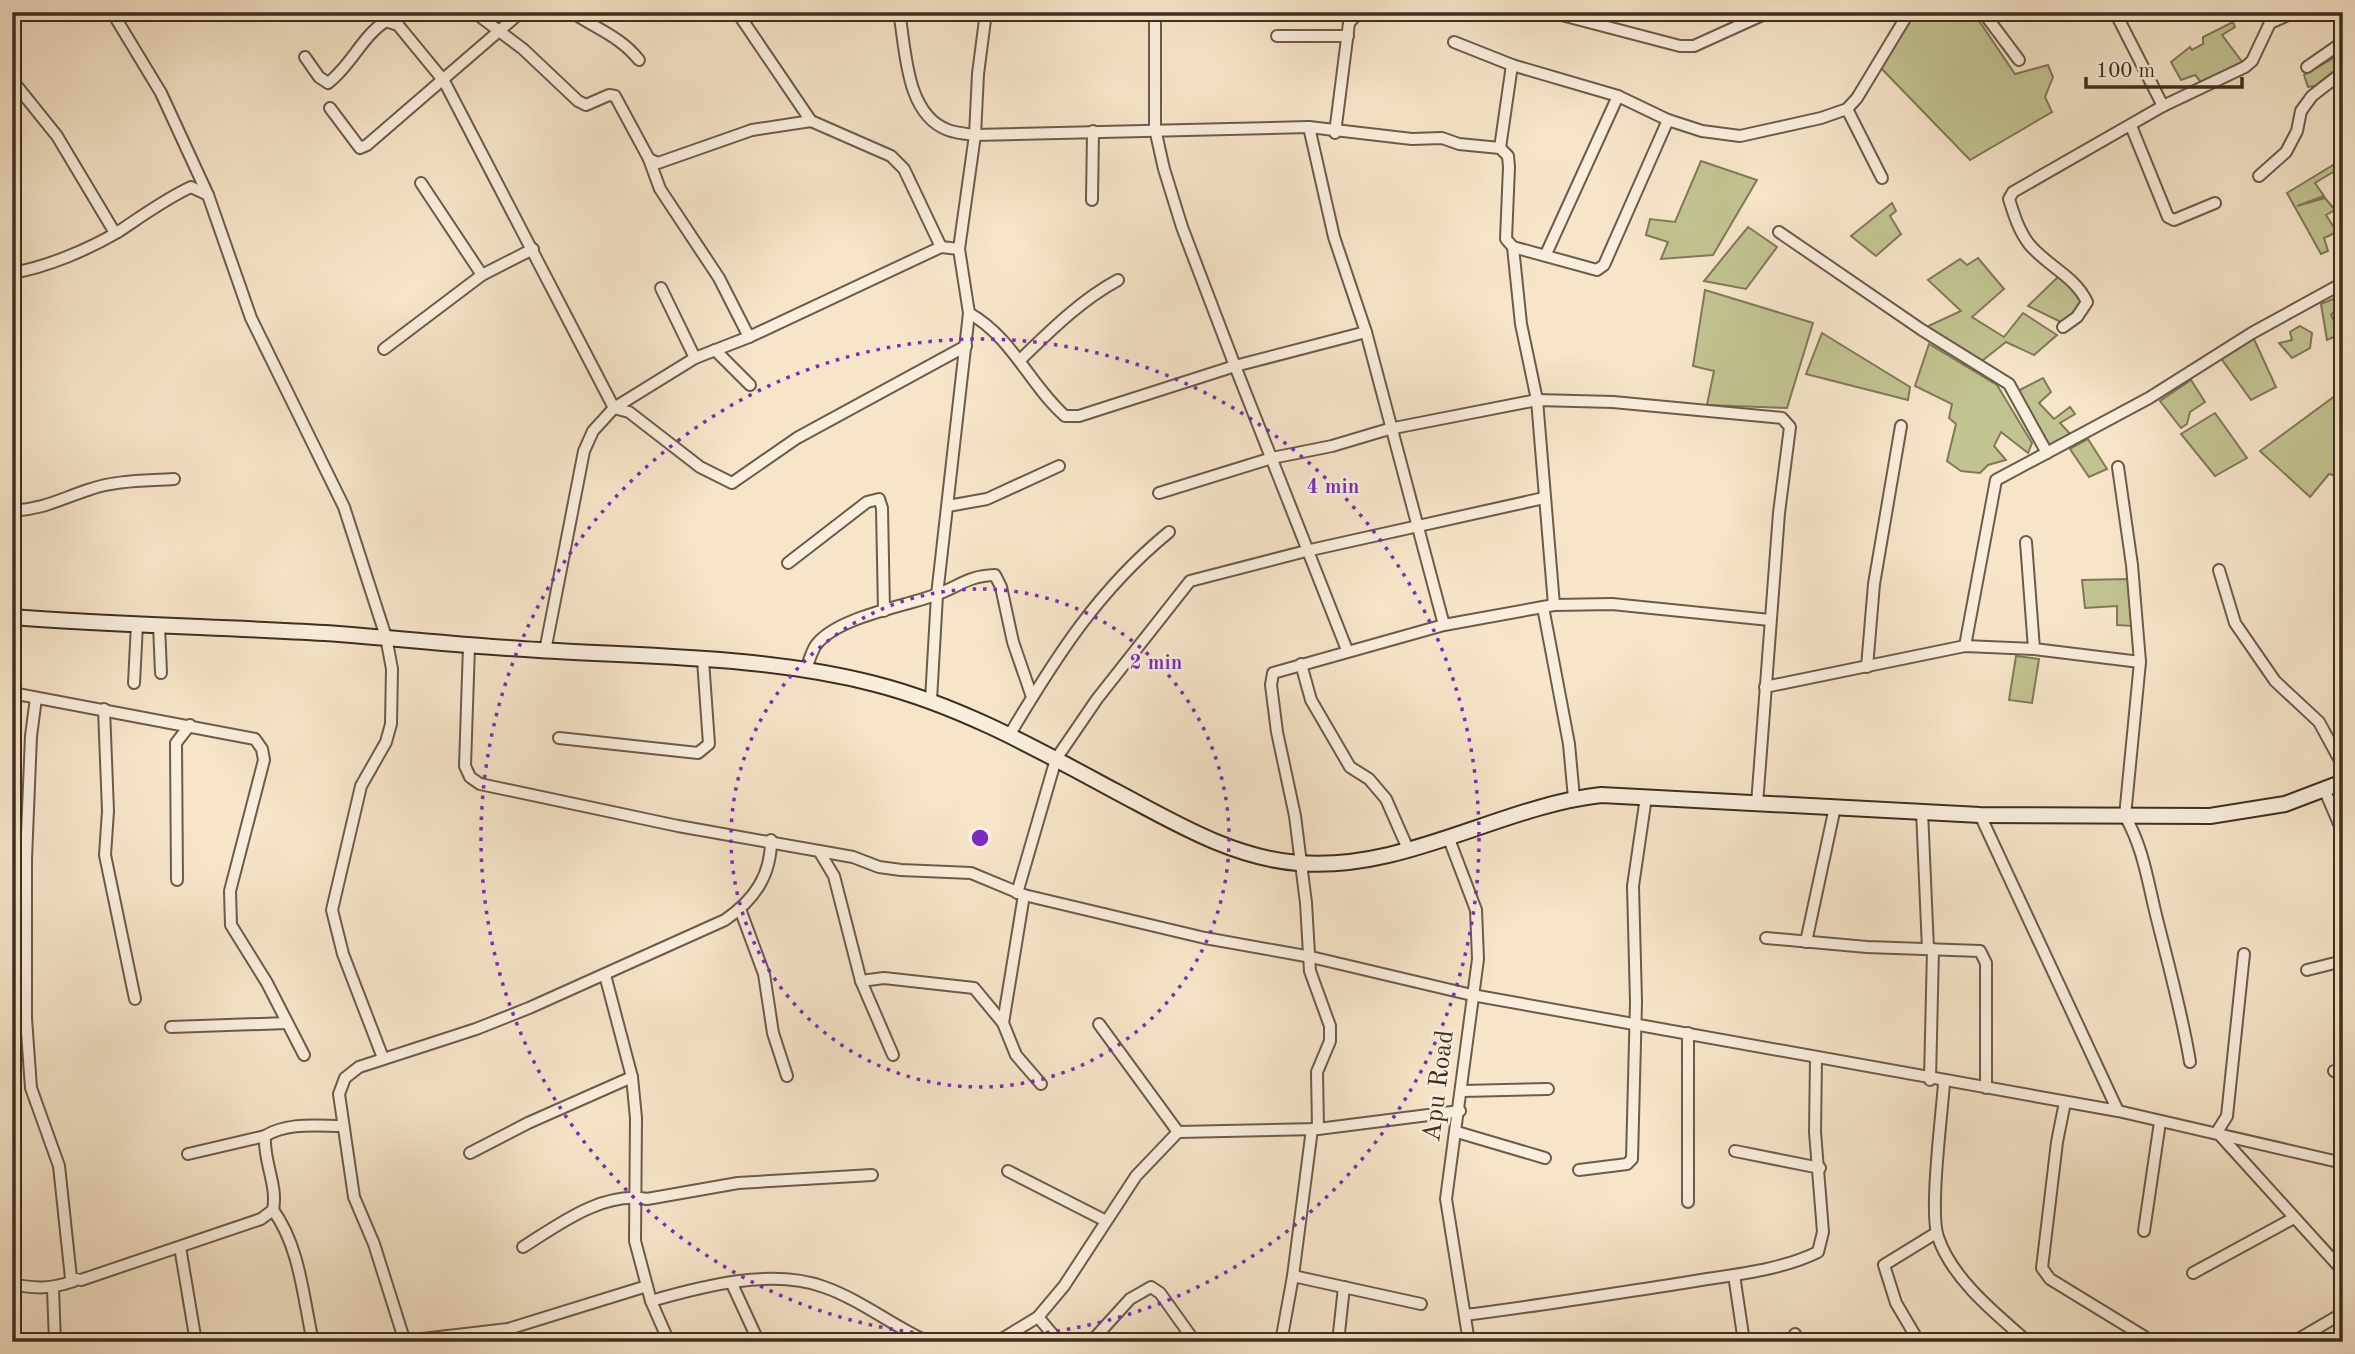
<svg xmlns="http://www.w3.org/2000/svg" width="2355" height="1354" viewBox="0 0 2355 1354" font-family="'Old Standard TT',serif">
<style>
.green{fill:#c2c392;stroke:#807958;stroke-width:2}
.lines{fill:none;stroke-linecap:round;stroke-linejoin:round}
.street-casing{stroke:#6b5c49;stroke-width:14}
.secondary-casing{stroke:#3d2f1e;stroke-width:18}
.street{stroke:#f9eedc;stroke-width:10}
.secondary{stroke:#f9eedc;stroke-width:14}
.ring{fill:none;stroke:#7b2cbf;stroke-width:3.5;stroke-dasharray:3.5 7}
.labels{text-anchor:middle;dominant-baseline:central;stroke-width:5;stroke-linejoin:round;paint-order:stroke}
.street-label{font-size:26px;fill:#3d2f1e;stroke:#f9eedc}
.centre{fill:#7b2cbf;stroke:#f9eedc;stroke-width:3.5}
.ring-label{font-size:21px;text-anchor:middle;font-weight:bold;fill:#7b2cbf;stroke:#f9eedc;stroke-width:5;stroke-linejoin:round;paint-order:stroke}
</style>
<rect width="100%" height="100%" fill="#f6e5c9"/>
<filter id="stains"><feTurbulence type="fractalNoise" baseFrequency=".00286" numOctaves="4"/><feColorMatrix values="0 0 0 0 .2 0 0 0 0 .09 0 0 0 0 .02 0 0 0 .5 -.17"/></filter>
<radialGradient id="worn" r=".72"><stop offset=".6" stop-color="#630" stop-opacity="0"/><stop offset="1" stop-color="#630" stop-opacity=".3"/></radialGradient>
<g class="green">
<path d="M1922,12h51l42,62 33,-9 5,12 -8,20 7,15 -82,48 -91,-94 23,-38z"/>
<path d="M2233,22l2,5 -13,8 21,28 -42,19 -6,-7 -14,5 -10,-18 19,-15 2,3 11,-6v-7z"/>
<path d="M2337,56l6,8 -28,22 -7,1 -4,-12z"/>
<path d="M2343,159v7l-28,17 9,13 -27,10 28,-8 10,12 -9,5 11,17 -13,6 4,13 -7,3 -34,-61z"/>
<path d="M1701,161l56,19 -44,75 -52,4 7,-17 -22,-7 4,-16 25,3z"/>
<path d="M1892,203l4,8 -6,5 11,18 -25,22 -25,-20z"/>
<path d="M1748,227l29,20 -31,42 -42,-8z"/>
<path d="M1978,258l26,31 -32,28 32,20 19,-24 34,22 -23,20 -28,-13 -28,22 -56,-35 39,-18 -33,-31 32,-21 7,6z"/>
<path d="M2059,276l24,26 -5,10 -17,10 -33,-16z"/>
<path d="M1705,290l108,33 -26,85 -80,-3 7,-34 -21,-5z"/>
<path d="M2335,298l3,9 -7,8 9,19 -13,6 -6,-36z"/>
<path d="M2300,326l12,7 -2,15 -18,10 -13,-15 13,-3 -2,-8z"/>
<path d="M1822,333l88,54 -2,13 -102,-26z"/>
<path d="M2253,337l23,50 -25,13 -31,-43z"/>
<path d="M1929,344l68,41 35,58 -4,10 -27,-21 -7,14 12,14 -18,5 -8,8 -19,-2 -14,-10 9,-37 -7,-6 3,-14 -37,-18z"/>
<path d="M2043,378l8,14 -12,11 15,16 16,-12 5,7 -15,9 13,14 -25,13 -32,-58z"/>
<path d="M2191,380l14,22 -15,10 -3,12 -6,4 -21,-27z"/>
<path d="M2343,390v88l-14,-4 -19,23 -50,-46z"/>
<path d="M2215,413l32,45 -32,18 -34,-42z"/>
<path d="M2088,439l19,30 -18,8 -19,-28z"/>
<path d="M2129,579l4,47 -16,-1v-19l-32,2 -3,-28z"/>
<path d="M2016,656l23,3 -7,44 -23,-3z"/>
</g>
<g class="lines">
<defs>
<g id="street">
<path d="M112,12l49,81 47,102 43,123 93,189 42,130 6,32 -1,55 -5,18 -25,44 -29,124 11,44 40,104"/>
<path d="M474,12l49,37 55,52 8,4 23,-10 6,1 34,63 9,4 94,-33 59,-9"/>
<path d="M572,12c24,17 48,24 67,48"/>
<path d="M737,12l74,109 80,35 13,13 37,78"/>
<path d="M899,12c7,37 6,102 49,118 8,3 19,4 27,5l334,-8 103,12 30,-1 17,6 41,4 8,8 1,11 -3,72 7,8 84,23 7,-5 64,-145"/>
<path d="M1155,12v117l9,40 18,58 53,139 112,284"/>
<path d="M1324,12l32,3"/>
<path d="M1550,12l130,34h14l75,-34"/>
<path d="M1983,12l36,48"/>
<path d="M2115,12l48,94"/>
<path d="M2191,14l3,-2"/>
<path d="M1277,36h71"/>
<path d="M1454,42l58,23 106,31 50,24 34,11 38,5 81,-18 26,-9 10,-11 52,-86"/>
<path d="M305,57l14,20 9,6c23,-17 34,-47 58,-62l12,4 46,56 170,327 15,4 71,55 32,16 65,-45 169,-92"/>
<path d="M2307,67l36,-25"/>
<path d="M12,80l45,56 58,97"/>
<path d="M330,108l30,40 7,-3 154,-133"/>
<path d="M1847,109l35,69"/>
<path d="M2131,126l37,91 6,3 41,-17"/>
<path d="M1309,127l25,110 32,95 78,293"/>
<path d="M1335,133l14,-110 10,-11"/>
<path d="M1500,148l12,-83"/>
<path d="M649,159l11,30 59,89 30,59"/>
<path d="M2259,176l27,-24 11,-21 4,-20 11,-15 31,-24"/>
<path d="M421,183l61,92"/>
<path d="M1092,200l1,-69"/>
<path d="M1779,232l143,98 87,54 38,69"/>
<path d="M1513,247l8,77 16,76 17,205"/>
<path d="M1546,254l72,-158"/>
<path d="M12,273c35,-6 75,-23 106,-41 24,-16 47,-33 73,-45l17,8"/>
<path d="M661,288l34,70"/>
<path d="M969,313c44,25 60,71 96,103h14l156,-50 131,-34"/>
<path d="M2063,327l14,-10 10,-15c-12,-26 -40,-36 -58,-58 -10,-13 -15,-29 -20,-45l4,-7 150,-86 82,-39 7,-6 18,-38 25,-11"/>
<path d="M384,349l98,-74 51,-26"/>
<path d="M715,350l35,35"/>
<path d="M1021,359c30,-29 60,-59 97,-79"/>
<path d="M2118,467l14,98 8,97 -15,154c19,33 23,68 32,103 12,48 25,94 33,143"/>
<path d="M1159,493l113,-35 60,-12 57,-17 148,-29 76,2 169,16 8,9 -11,86 -22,291"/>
<path d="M948,506l39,-7 72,-33"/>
<path d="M12,511c33,-2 50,-13 79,-22 26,-9 56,-8 83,-10"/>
<path d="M2026,542l8,107"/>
<path d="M788,563l79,-61 12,-3 3,9 2,103"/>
<path d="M2219,570l16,53 40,58 44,41 24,44"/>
<path d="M1543,607l26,137 5,54"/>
<path d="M159,625l2,48"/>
<path d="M469,646l-4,120 5,11 10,7 198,42 175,31 26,10 22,3 70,3 53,22 181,43 106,19 161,38 646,116 225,52"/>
<path d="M1965,646l31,-166 153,-82 103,-65 91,-50"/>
<path d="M545,651l39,-200 9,-20 21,-23 81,-50 54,-21 192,-90 18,2"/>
<path d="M1301,664l10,36 39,67 19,12 17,20 22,50"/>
<path d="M1867,667l7,-83 27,-158"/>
<path d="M805,670c4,-7 6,-18 11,-25 21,-28 87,-38 119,-50 24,-8 31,-19 60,-20l6,12 12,55 19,55"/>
<path d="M134,683l3,-59"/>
<path d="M1765,687l200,-41 69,3 106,13"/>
<path d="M12,693l243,46 7,10 2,11 -34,131 1,34 36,58 37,72"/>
<path d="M36,698l-5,38 -5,123v159l5,70 28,78 12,112 10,2 180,-61 12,-9c5,-25 -10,-49 -8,-74 23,-14 52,-10 78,-10"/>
<path d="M931,700l6,-105 32,-282 -10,-64 16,-114 3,-61 8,-62"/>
<path d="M104,709l4,102 -3,44 30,144"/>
<path d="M1010,734c46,-77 88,-144 159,-202"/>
<path d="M559,738l139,15 11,-9 -6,-84"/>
<path d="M2325,791l18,42"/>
<path d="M1922,811l6,138"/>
<path d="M1980,815l138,296"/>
<path d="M1449,839l27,71 2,49 -32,240 23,143"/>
<path d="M819,851l15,25 27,105 32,74"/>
<path d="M177,880l-1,-137 14,-18"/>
<path d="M1017,893l39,-134 41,-60 93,-118 116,-30 238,-53"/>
<path d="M1024,895l-21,128 13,32 25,29"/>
<path d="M740,909l24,65 9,59 14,43"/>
<path d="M1766,938l101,9 113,4 6,12v125"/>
<path d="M1806,942l29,-135"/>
<path d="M2307,970l36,-9"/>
<path d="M861,981l23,-3 90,10 29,35"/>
<path d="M1099,1024l79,108"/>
<path d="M171,1027l116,-4"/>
<path d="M2334,1071l9,-2"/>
<path d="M1930,1080l3,-131"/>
<path d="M1944,1083c-2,31 -15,129 -6,154 14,42 58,77 90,105"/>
<path d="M1462,1091l86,-2"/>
<path d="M2065,1102l-8,40 -15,126 8,11 103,63"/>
<path d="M1318,1129l-1,-57 13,-31v-15l-20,-55 -4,-68 -11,-87 -18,-84 -6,-47 2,-12 171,-48 110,-20 58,-1 158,16"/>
<path d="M1457,1132l88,26"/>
<path d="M2217,1132l126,139"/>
<path d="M2217,1132l10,-16 17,-162"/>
<path d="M1735,1151l85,17"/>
<path d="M470,1153l58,-30 104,-46"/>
<path d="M188,1154l77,-18"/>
<path d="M1579,1170l48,-6 5,-5 4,-157 -3,-116 13,-89"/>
<path d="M1008,1171l98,50"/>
<path d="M1688,1202v-169"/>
<path d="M273,1210c27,37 30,87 40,132"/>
<path d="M2144,1231l16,-109"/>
<path d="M180,1247l16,95"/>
<path d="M523,1247c35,-22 79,-56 124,-48l91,-16 134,-8"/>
<path d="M2193,1273l99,-54"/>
<path d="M1734,1275l10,67"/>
<path d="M1293,1276l128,28"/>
<path d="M12,1284c24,5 39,5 62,-3"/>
<path d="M732,1284l23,50"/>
<path d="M647,1286l4,15c52,-15 121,-33 173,-14 35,12 69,39 104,55"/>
<path d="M53,1289l2,53"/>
<path d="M651,1301l18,41"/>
<path d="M1465,1315c73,-9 145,-21 218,-32 44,-8 94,-11 135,-31l5,-20 -8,-100 1,-74"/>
<path d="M1038,1317l21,25"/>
<path d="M1795,1334l4,8"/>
<path d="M405,1341l103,-12 139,-43 -12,-45 1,-123 -4,-41 -27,-102"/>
<path d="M2295,1341l48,-28"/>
<path d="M405,1342l-31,-98 -20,-47 -15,-103 6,-16 14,-11 117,-38 53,-21 196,-88c29,-20 46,-44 46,-80"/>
<path d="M997,1342l41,-25 26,-31 72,-110 42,-44 140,-3 142,-18"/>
<path d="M1091,1342l39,-43 21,-12 9,6 35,49"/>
<path d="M1281,1342l12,-66 19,-147"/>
<path d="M1338,1342l6,-55"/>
<path d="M1919,1342l-23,-39 -12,-38 52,-32"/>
</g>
<path id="secondary" d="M12,617c104,8 209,10 313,16 71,5 142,13 214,17 111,7 227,6 336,34 86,22 162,65 240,107 57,30 117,67 183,72 106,9 203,-57 303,-68l379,20 230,1 75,-12 58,-22"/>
</defs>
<use href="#street" class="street-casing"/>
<use href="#secondary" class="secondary-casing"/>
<use href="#street" class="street"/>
<use href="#secondary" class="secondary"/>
</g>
<g class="ring">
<circle cx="980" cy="838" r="249"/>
<circle cx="980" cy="838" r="499"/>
</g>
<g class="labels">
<g class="street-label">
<text transform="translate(1439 1086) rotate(-83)">Apu Road</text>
</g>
</g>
<circle cx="980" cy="838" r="10" class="centre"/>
<g class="ring-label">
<text x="1333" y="493">4 min</text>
<text x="1156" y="669">2 min</text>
</g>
<rect width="2355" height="1354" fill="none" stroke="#f6e5c9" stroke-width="42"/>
<rect x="14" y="14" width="2327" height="1326" fill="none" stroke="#3d2f1e" stroke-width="3.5"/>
<rect x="21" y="21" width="2313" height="1312" fill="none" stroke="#3d2f1e" stroke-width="2"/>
<path d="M2086 77v10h156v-10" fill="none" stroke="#3d2f1e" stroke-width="3.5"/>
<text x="2096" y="77" font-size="21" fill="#3d2f1e" stroke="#f9eedc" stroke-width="5" paint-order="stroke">100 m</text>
<rect width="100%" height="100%" filter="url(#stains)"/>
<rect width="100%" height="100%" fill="url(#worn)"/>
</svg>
